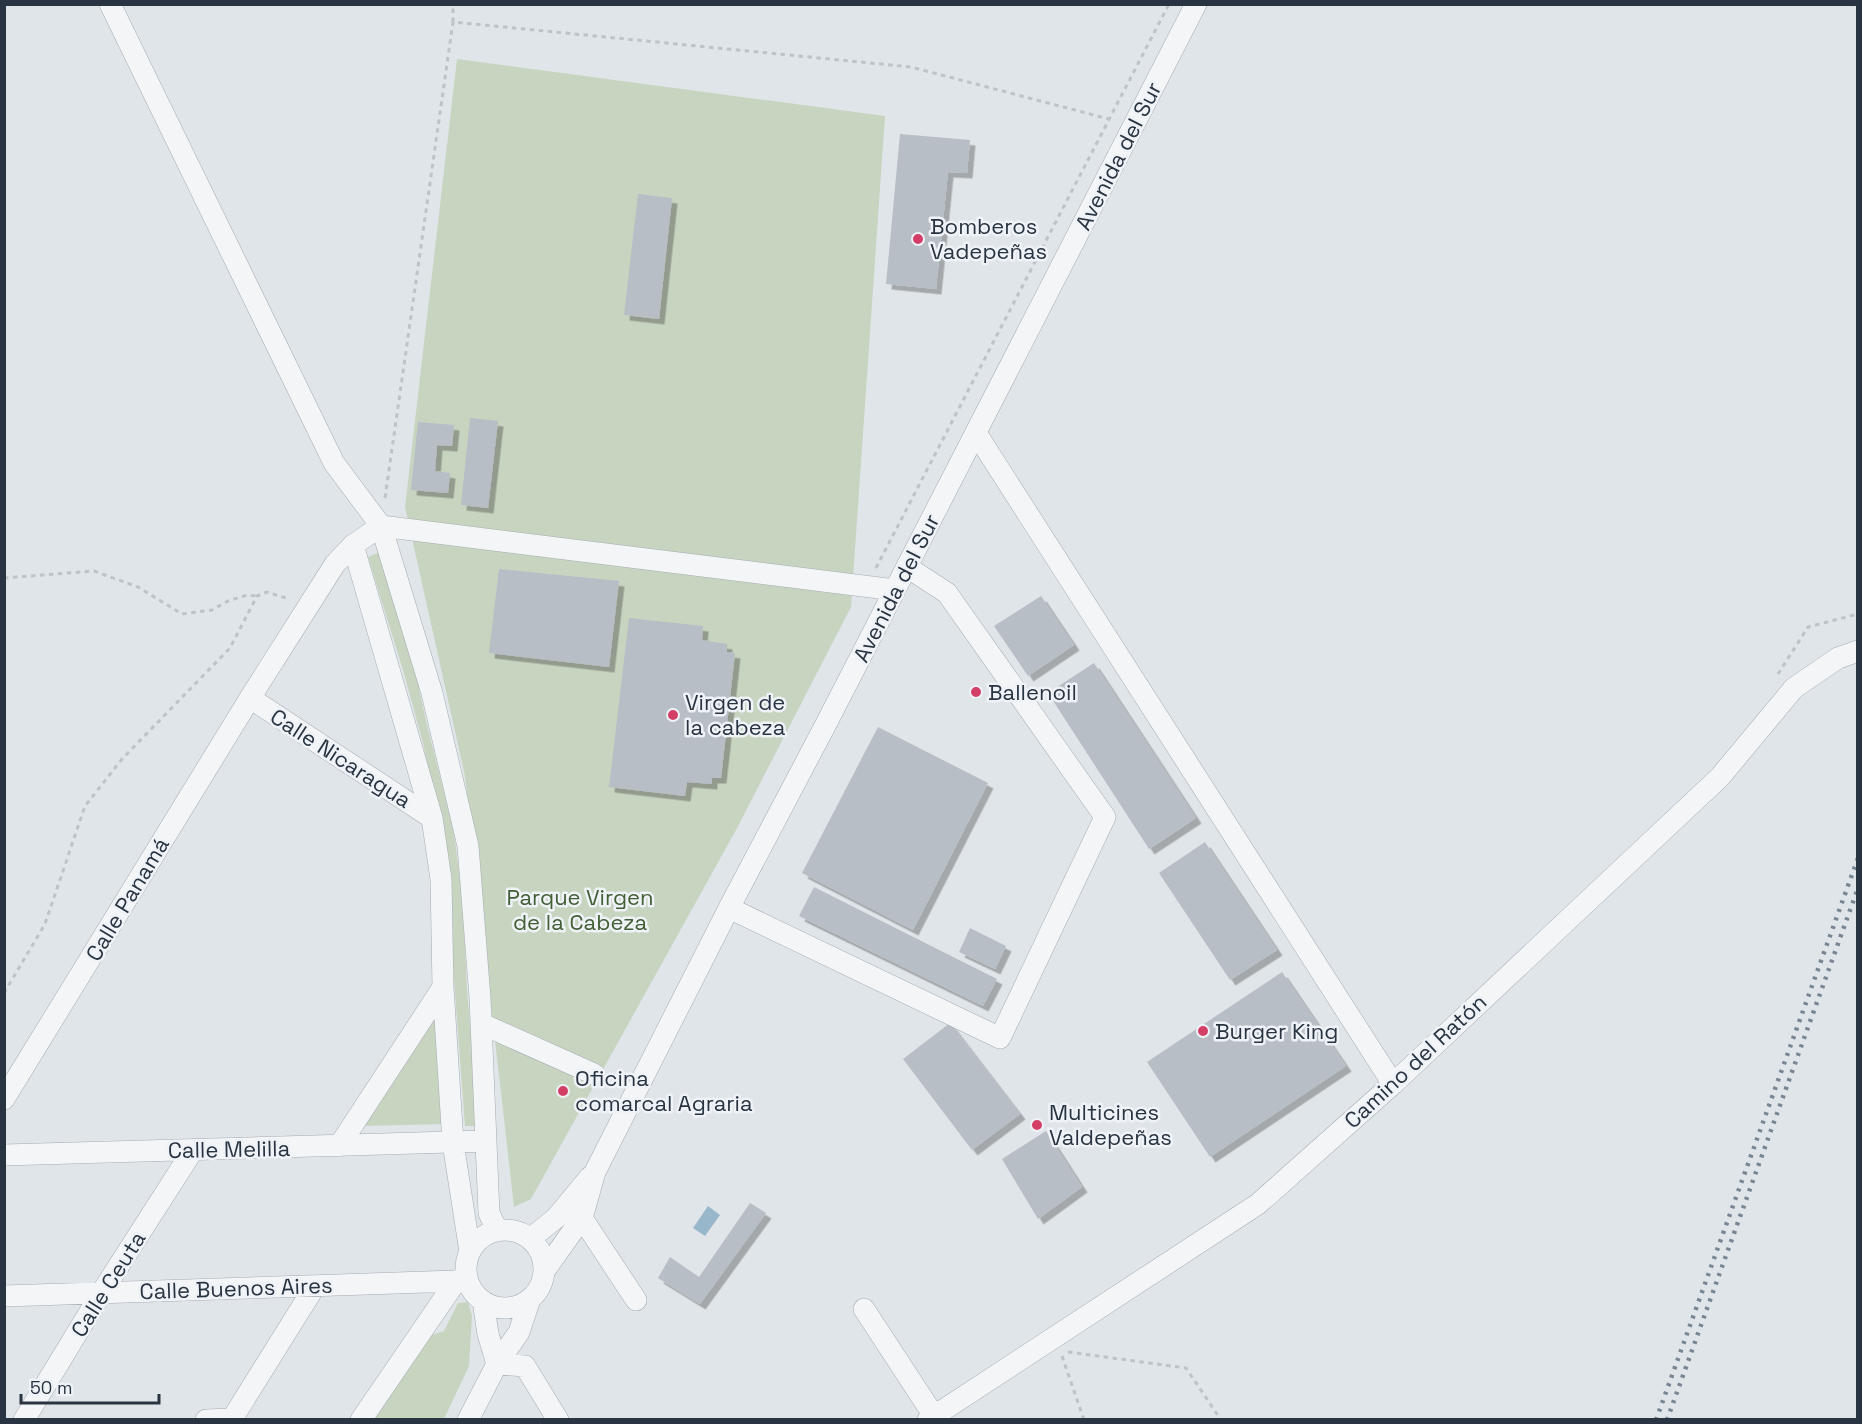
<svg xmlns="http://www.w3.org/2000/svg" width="1862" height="1424" font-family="'Space Grotesk',sans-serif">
<defs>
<filter id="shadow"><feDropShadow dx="5.5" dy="5.5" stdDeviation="0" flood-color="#0004"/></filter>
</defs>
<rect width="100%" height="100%" fill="#e0e5e9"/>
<!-- green -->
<path fill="#c7d4c0" d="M 457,59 L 885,116 L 851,607 L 736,830 L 531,1199 L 514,1207 L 465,776 L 405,507 Z
M 380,552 L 414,666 L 427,725 L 454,832 L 463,904 L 467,990 L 479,1126 L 465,1126 L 444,846 L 423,743 L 403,670 L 368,557 Z
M 438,1014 L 443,1124 L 364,1126 Z
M 468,1302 L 472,1316 L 469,1366 L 444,1419 L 362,1420 L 426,1337 L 444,1331 L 458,1303 Z"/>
<!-- water -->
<path fill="#99b7cb" d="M 708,1206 L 720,1215 L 705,1236 L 693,1228 Z"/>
<!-- building -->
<path fill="#b7bec6" filter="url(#shadow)" d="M 900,134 L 970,140 L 967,173 L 948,172 L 936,289 L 886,284 Z
M 638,194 L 672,198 L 659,319 L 624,315 Z
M 470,418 L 498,421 L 488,508 L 461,505 Z
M 418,422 L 454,425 L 452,446 L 437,445 L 435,471 L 450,473 L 448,493 L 411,490 Z
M 499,569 L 619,581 L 609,667 L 489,653 Z
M 1041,596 L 1074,645 L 1028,676 L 994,626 Z
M 629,618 L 703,626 L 702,640 L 727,644 L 727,652 L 735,653 L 721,778 L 712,778 L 712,784 L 687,782 L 685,796 L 609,787 Z
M 1094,663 L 1196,818 L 1149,849 L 1048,693 Z
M 878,727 L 988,783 L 913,930 L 802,873 Z
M 1205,842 L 1277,950 L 1230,980 L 1159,873 Z
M 814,887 L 997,979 L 983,1006 L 799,916 Z
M 970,928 L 1006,946 L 995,969 L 959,952 Z
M 1282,972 L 1346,1066 L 1210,1157 L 1147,1062 Z
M 950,1023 L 1020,1114 L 972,1150 L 903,1059 Z
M 1046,1131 L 1082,1187 L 1038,1219 L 1002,1159 Z
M 750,1203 L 766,1213 L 700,1304 L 658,1278 L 670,1257 L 699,1277 Z"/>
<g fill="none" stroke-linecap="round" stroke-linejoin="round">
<defs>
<path id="minor" d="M 110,4 L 334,463 L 381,526 L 432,693 L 468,846 L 480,998 L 489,1213 L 497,1230
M 976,433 L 1393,1084
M 250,698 L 432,818
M 729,908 L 1000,1038 L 1105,817 L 947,593 L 907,567
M 482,1024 L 594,1074
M 4,1099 L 250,698 L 335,564 L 353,545
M 339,1146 L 443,987
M 4,1155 L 485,1141
M 582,1218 L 636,1300
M466 1269a39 39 0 1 1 78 0a39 39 0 1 1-78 0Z
M 531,1238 L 556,1218 L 590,1177
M 470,1252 L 453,1143 L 443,987 L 441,879 L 432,818 L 353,545 L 381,526 L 895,590
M 545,1270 L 582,1218 L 595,1172 L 600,1162 L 729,908 L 826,724 L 1196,4
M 4,1296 L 456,1281 L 467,1278
M 483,1301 L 488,1334 L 497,1364
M 864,1309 L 934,1416
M 497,1364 L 525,1366 L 558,1420
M 24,1420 L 102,1292 L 193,1150
M 206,1420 L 232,1419 L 315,1286
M 361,1420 L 456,1281
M 468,1420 L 497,1364 L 519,1332 L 530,1299
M 928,1420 L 1258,1204 L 1393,1084 L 1720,777 L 1794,688 L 1838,658 L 1858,651"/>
</defs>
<!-- minor casing -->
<use href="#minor" stroke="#a5acb3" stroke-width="22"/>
<!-- path -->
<path stroke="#bec3c8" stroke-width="3" stroke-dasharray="4.5 4.5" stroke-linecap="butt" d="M 1849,4 L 1858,7
M 453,22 L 453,4
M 385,498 L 453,22 L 911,67 L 1109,119
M 876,568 L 1169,4
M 4,578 L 94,571 L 138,587 L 182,614 L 212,610 L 228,601 L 247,595 L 257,596
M 1778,674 L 1808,627 L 1858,614
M 4,993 L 45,924 L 85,806 L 122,759 L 230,648 L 257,596 L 267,592 L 289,599
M 1068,1352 L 1186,1368 L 1221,1420
M 1062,1356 L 1084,1420"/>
<!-- minor -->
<use href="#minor" stroke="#f3f5f7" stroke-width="21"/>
<!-- rail -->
<path stroke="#788694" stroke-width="4.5" stroke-dasharray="3 6" stroke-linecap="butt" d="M 1656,1420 L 1858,858
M 1667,1420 L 1858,888"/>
</g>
<!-- markers -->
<g fill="#d43f67" stroke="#eff3f7" stroke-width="2">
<circle cx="918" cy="239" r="6"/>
<circle cx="976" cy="692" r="6"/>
<circle cx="673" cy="715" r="6"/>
<circle cx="1203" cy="1031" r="6"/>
<circle cx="563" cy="1091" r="6"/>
<circle cx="1037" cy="1125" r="6"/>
</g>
<g text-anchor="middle" stroke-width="5" stroke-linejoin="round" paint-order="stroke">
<!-- street labels -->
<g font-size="22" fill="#283441" stroke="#eff3f7">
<text transform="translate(1118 156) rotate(-63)" y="8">Avenida del Sur</text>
<text transform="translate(896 588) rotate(-63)" y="8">Avenida del Sur</text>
<text transform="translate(341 758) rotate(33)" y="8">Calle Nicaragua</text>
<text transform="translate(127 899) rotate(-59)" y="8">Calle Panamá</text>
<text transform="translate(1415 1061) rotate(-43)" y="8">Camino del Ratón</text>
<text transform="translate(229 1149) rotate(-1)" y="8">Calle Melilla</text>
<text transform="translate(108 1284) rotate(-58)" y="8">Calle Ceuta</text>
<text transform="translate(236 1288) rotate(-2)" y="8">Calle Buenos Aires</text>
</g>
<!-- poi labels -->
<g font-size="22" fill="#283441" stroke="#eff3f7" text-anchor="start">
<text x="930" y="234">Bomberos<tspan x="930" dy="25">Vadepeñas</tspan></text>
<text x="988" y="700">Ballenoil</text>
<text x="685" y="710">Virgen de<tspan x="685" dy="25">la cabeza</tspan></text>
<text x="1215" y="1039">Burger King</text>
<text x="575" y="1086">Oficina<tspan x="575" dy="25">comarcal Agraria</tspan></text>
<text x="1049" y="1120">Multicines<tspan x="1049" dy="25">Valdepeñas</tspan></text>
</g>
<!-- park labels -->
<g font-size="22" fill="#415e34" stroke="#eff3f7">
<text x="580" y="905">Parque Virgen<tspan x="580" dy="25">de la Cabeza</tspan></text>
</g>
</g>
<!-- border -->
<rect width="1862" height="1424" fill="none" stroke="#283441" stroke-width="12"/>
<!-- scale -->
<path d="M21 1394v9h138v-9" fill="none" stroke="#283441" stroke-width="3"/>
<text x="30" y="1394" font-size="18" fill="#283441" stroke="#eff3f7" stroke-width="4.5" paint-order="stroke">50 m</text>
</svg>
